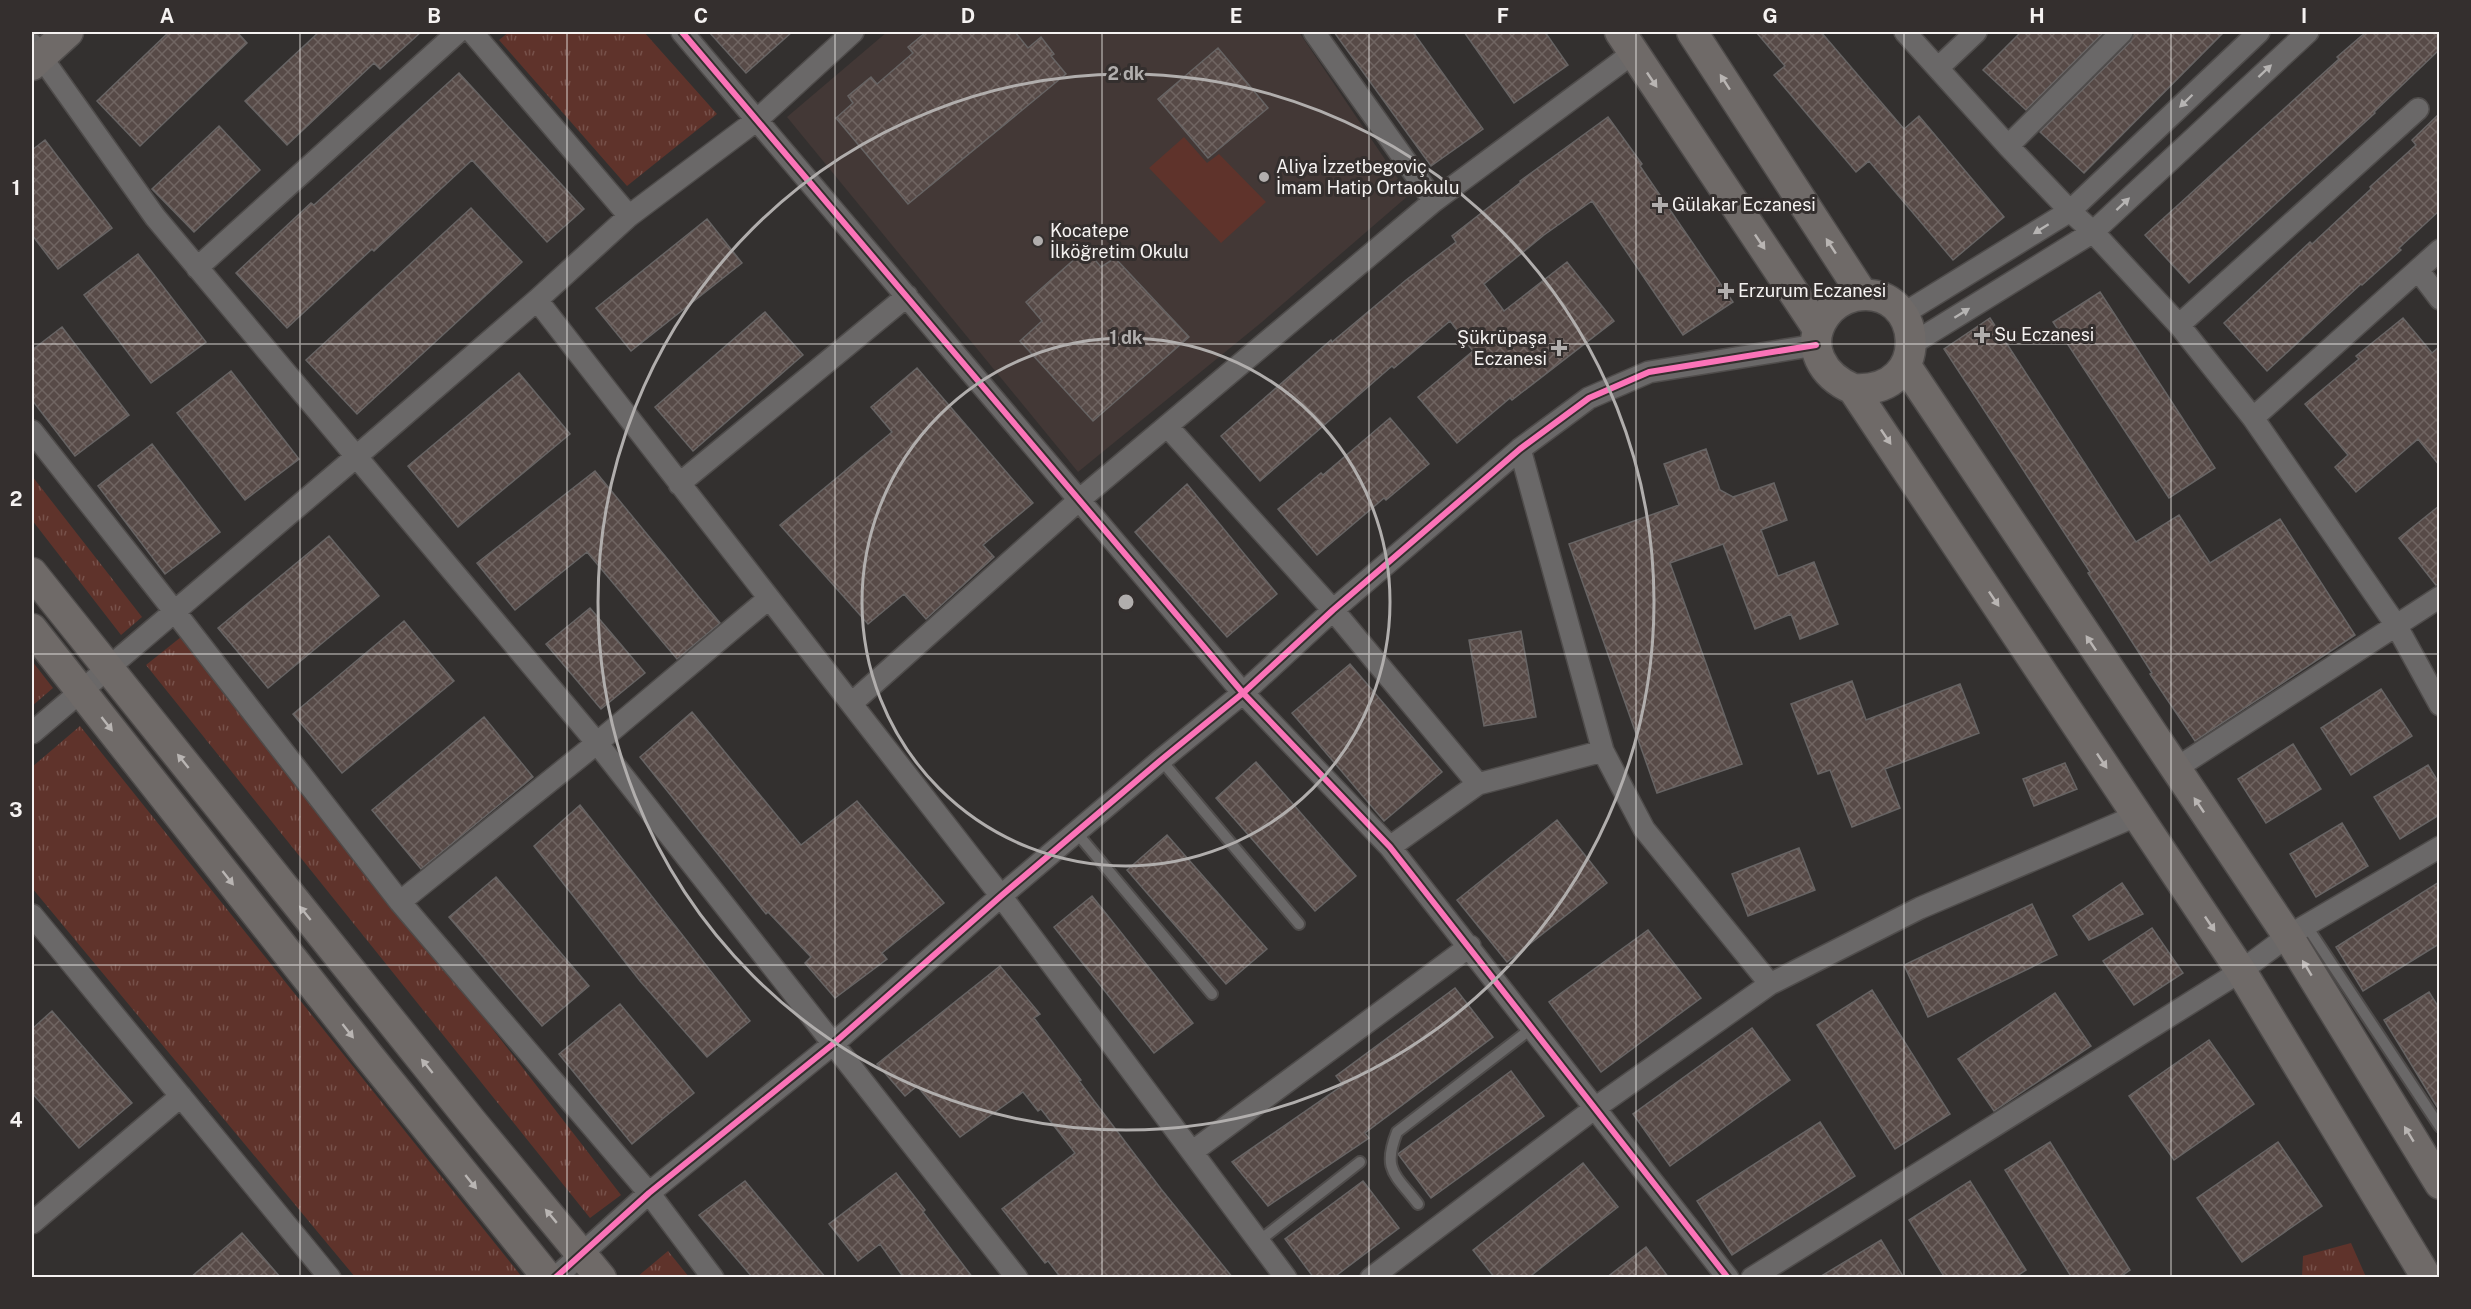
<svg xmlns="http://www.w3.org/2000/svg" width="2471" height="1309" font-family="'Public Sans',sans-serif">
<defs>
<pattern id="grass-tufts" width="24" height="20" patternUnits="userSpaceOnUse" patternTransform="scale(1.5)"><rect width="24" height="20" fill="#5f332b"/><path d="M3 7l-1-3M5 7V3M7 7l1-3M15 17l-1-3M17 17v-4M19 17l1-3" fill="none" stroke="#77514a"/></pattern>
<pattern id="building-cross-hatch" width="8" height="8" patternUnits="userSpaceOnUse" patternTransform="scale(1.5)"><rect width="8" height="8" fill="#574a47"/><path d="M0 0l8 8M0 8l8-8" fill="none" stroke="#706562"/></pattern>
</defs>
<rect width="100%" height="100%" fill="#33302f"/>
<!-- built -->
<path fill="#433836" d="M 887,32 L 1299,32 L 1409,195 L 1262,322 L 1078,472 L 787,117 Z"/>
<!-- grass -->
<path fill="url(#grass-tufts)" d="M 509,32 L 644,32 L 717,114 L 627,186 L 499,40 Z
M 32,476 L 142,617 L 121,635 L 32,520 Z
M 181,637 L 413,926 L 621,1195 L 590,1218 L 146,665 Z
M 32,661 L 53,688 L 32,706 Z
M 80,726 L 522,1277 L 355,1277 L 32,888 L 32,767 Z
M 2351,1243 L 2366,1277 L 2302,1277 L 2303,1256 Z
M 668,1251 L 689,1277 L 637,1277 Z"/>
<!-- garden -->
<path fill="#5f332b" d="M 1184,137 L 1207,163 L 1219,154 L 1266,202 L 1221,243 L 1149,168 Z"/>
<!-- building -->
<path fill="url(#building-cross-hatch)" stroke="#676464" stroke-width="1.5" d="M 169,32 L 237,32 L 247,43 L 140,146 L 97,101 Z
M 319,32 L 421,32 L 380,69 L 374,63 L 287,145 L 245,101 Z
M 709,32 L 792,32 L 746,73 Z
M 926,32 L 1015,32 L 1028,48 L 1041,37 L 1054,54 L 1051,56 L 1066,74 L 908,204 L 836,118 L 853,103 L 848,96 L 871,77 L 877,84 L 913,53 L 908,47 Z
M 1334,32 L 1413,32 L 1483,129 L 1431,166 Z
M 1464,32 L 1545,32 L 1568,65 L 1514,103 Z
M 1756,32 L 1821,32 L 1904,129 L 1919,116 L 2004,217 L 1953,260 L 1869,161 L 1856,172 L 1774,75 L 1785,66 Z
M 2021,32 L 2104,32 L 2026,110 L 1983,70 Z
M 2134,32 L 2224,32 L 2084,173 L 2040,132 L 2131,41 Z
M 2366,32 L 2439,32 L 2439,50 L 2374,112 L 2375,113 L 2189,283 L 2145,235 L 2339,59 L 2337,57 Z
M 1218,48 L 1268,108 L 1208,158 L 1158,99 Z
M 459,73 L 584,209 L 547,242 L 472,160 L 374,251 L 372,249 L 287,328 L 236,273 L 311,203 L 314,205 Z
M 2439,114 L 2439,211 L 2399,248 L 2401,250 L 2362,285 L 2361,284 L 2267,371 L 2224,323 L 2310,242 L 2312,244 L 2371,189 L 2370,187 L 2416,145 L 2412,140 Z
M 1608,117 L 1642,164 L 1640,166 L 1733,302 L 1683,335 L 1592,201 L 1544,235 L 1484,284 L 1504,311 L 1567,262 L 1614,321 L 1512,400 L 1510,398 L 1457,443 L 1418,397 L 1473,351 L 1450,321 L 1394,368 L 1392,366 L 1260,481 L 1221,436 L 1331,340 L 1332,342 L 1406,280 L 1456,242 L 1452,236 L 1521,182 L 1520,181 Z
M 219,126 L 260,170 L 194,232 L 152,189 Z
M 45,140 L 112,228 L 58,269 L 32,235 L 32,150 Z
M 471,208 L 522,262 L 357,414 L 306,360 Z
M 707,219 L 742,263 L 631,351 L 596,308 Z
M 1086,249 L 1101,267 L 1115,258 L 1189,337 L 1093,421 L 1020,341 L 1042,321 L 1026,302 Z
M 138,254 L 206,342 L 151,383 L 84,295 Z
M 2100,292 L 2215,468 L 2169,498 L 2053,322 Z
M 765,312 L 803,355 L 693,451 L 655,407 Z
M 1990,318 L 2136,542 L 2179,515 L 2210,563 L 2280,519 L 2355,635 L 2195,741 L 2150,674 L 2152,673 L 2088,573 L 2090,572 L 1944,349 Z
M 2403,318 L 2432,353 L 2439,347 L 2439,465 L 2418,439 L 2356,492 L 2335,467 L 2348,455 L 2305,404 L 2359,359 L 2356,356 Z
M 62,327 L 129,415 L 75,456 L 32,400 L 32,350 Z
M 917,368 L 1033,503 L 983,545 L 994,557 L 926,619 L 904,594 L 868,624 L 780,525 L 892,432 L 871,407 Z
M 231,371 L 299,459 L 245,500 L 177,413 Z
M 519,373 L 570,434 L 458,527 L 408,466 Z
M 1390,418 L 1429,464 L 1386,500 L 1384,498 L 1317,555 L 1278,509 L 1321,473 L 1323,475 Z
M 152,444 L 220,532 L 165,574 L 98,486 Z
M 1706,449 L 1720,490 L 1733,497 L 1774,483 L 1787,520 L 1761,530 L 1778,576 L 1814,562 L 1838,624 L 1800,639 L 1791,614 L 1755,629 L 1723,544 L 1670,563 L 1742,764 L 1657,793 L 1569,544 L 1679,505 L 1664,464 Z
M 595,471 L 720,623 L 677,659 L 587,552 L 515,610 L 477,563 Z
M 1187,484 L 1277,594 L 1227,637 L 1135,532 Z
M 2439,506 L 2439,584 L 2436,585 L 2399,538 Z
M 329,536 L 379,596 L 268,688 L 218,628 Z
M 590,608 L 645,673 L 601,709 L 546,644 Z
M 404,621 L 454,681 L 342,773 L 293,714 Z
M 1521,631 L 1536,717 L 1484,726 L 1469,640 Z
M 1350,664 L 1442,772 L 1384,821 L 1292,713 Z
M 1852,681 L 1866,720 L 1960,684 L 1979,733 L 1885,769 L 1900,808 L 1852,827 L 1830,770 L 1818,774 L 1791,704 Z
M 2381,689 L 2412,736 L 2351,775 L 2321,728 Z
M 692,712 L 801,845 L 857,801 L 944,903 L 882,953 L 887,959 L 835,998 L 805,963 L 811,957 L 768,912 L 766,914 L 640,757 Z
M 484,717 L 533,777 L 421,869 L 372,810 Z
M 2293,744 L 2321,789 L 2266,823 L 2238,779 Z
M 1256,762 L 1356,876 L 1315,911 L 1216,798 Z
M 2065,763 L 2077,789 L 2034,806 L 2023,779 Z
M 2428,765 L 2439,783 L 2439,815 L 2400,839 L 2374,797 Z
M 580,805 L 750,1021 L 707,1057 L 640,981 L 534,846 Z
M 1557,820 L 1607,883 L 1507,962 L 1457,900 Z
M 2342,823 L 2368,866 L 2316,897 L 2290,854 Z
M 1167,835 L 1267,949 L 1226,984 L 1127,870 Z
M 1799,848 L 1815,890 L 1748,916 L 1732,874 Z
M 496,877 L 589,986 L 542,1026 L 449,917 Z
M 2439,882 L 2439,944 L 2363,991 L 2336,947 Z
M 2122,883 L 2143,914 L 2089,940 L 2073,916 Z
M 1092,896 L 1193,1023 L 1154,1053 L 1054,927 Z
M 2032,904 L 2057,955 L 1928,1017 L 1904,965 Z
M 2152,928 L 2183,973 L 2134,1005 L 2103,961 Z
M 1648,930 L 1701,998 L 1601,1072 L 1549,1002 Z
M 1000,966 L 1040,1014 L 1034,1018 L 1081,1080 L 1079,1081 L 1161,1189 L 1233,1278 L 1061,1278 L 1048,1261 L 1045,1263 L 1002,1209 L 1075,1153 L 1041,1109 L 1038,1111 L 1023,1092 L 960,1137 L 917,1086 L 905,1096 L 877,1064 Z
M 1455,988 L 1493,1037 L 1365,1133 L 1369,1138 L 1268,1206 L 1232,1162 L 1343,1085 L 1336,1076 Z
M 1872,990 L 1950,1114 L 1895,1149 L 1817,1025 Z
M 2429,992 L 2439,1008 L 2439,1110 L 2384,1020 Z
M 2055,993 L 2091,1046 L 1994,1111 L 1958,1059 Z
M 620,1004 L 694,1093 L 632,1144 L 559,1054 Z
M 52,1011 L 132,1103 L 79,1148 L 32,1093 L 32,1029 Z
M 1752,1028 L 1790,1080 L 1670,1166 L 1633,1114 Z
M 2209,1040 L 2254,1104 L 2174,1160 L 2129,1096 Z
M 1511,1071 L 1544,1116 L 1431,1198 L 1398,1154 Z
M 1820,1122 L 1855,1176 L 1732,1255 L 1697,1201 Z
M 2050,1142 L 2130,1270 L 2119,1278 L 2072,1278 L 2005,1170 Z
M 2278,1142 L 2322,1206 L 2242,1262 L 2197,1198 Z
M 1583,1163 L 1618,1207 L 1528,1278 L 1495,1278 L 1473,1250 Z
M 896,1173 L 925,1210 L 923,1212 L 973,1278 L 904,1278 L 880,1244 L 858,1261 L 829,1224 Z
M 745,1181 L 826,1278 L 753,1278 L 699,1215 Z
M 1363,1181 L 1399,1228 L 1333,1278 L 1314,1278 L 1285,1239 Z
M 1970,1181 L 2026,1270 L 2014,1278 L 1945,1278 L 1909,1220 Z
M 242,1233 L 281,1278 L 190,1278 Z
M 1881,1240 L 1904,1278 L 1818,1278 Z
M 1646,1247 L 1669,1278 L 1606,1278 Z"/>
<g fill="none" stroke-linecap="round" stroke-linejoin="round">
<defs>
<path id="lane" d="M 1161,760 L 1299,924
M 1076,832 L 1212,994
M 2306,925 L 2440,1127
M 1418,1204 C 1395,1174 1382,1170 1397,1132 L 1532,1028
M 1259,1241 L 1360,1162"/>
<path id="street" d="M 472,32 L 629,216
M 682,32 L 1243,693 L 1390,847 L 1728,1278
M 1314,32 L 1434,201
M 1905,32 L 2008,146 L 2070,211 L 2093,232 L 2179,325 L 2253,418 L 2396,625 L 2440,705
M 32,44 L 155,217 L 597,743 L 1017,1278
M 1938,68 L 1976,32
M 2008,146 L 2122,32
M 197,268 L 458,32
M 2418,270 L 2440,299
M 537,300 L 1001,896 L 1286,1278
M 1903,314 L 2070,211 L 2259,32
M 2179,325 L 2418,109
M 1912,344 L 2093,232 L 2308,32
M 2253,418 L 2440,250
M 1167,426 L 1333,610 L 1478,784 L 1603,751
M 32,431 L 175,612 L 400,902 L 649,1193 L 713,1278
M 1520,449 L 1603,751 L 1644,829 L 1770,984
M 679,484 L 907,296
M 852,703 L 1078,501 L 1434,201 L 1633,53
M 32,733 L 357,456 L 537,300 L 629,216 L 758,119 L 853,32
M 2175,769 L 2440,597
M 1390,847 L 1478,784
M 400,902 L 597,743 L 768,599
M 32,915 L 330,1278
M 1192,1152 L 1470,946
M 32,1223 L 181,1096
M 555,1278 L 649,1193 L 833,1044 L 1001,896 L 1161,760 L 1243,693 L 1333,610 L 1520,449 L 1589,398 L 1649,372 L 1816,345
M 1371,1278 L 1595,1108 L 1770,984 L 1920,908 L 2138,815
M 1752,1278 L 2241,971 L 2288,936 L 2440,847"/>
<path id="secondary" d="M 1620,32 L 1818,329
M 1692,32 L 1863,295
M 32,65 L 68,32
M 1906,366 L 2288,936 L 2440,1184
M 1853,389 C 1935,395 1924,283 1855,296 C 1843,299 1832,306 1825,316 C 1804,346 1823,376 1853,389 L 2241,971 L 2427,1278
M 32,573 L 472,1122 L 601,1278
M 32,629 L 368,1055 L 548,1278"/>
</defs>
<!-- lane casing -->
<use href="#lane" stroke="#4f4c4b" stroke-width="14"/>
<!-- street casing -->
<use href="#street" stroke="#4f4c4b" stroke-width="24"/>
<!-- secondary casing -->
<use href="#secondary" stroke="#4f4c4b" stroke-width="33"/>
<!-- lane -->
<use href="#lane" stroke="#6a6868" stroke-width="10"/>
<!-- street -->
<use href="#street" stroke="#6a6868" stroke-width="21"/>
<!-- secondary -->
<use href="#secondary" stroke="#6f6a68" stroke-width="30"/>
<defs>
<path id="cycleway" d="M 682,32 L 1243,693 L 1390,847 L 1728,1278
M 555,1278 L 649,1193 L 833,1044 L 1001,896 L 1161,760 L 1243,693 L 1333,610 L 1520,449 L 1589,398 L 1649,372 L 1816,345"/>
</defs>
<!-- cycleway casing -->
<use href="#cycleway" stroke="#342f2e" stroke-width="10"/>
<!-- cycleway -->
<use href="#cycleway" stroke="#fb73b8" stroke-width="6"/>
</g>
<!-- one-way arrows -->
<defs><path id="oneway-solid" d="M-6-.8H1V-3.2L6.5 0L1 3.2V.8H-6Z" transform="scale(1.5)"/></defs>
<g fill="#b6b4b3">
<use href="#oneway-solid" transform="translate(2265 71) rotate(-43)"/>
<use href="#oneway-solid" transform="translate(2186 101) rotate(136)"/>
<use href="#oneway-solid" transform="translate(2123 204) rotate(-43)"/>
<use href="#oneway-solid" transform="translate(2041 229) rotate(148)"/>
<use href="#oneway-solid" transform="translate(1962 313) rotate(-32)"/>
</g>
<g fill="#b9b5b3">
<use href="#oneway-solid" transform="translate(1652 80) rotate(56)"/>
<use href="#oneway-solid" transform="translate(1725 82) rotate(-123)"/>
<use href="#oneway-solid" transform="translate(1760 242) rotate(56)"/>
<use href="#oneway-solid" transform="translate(1831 246) rotate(-123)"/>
<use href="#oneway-solid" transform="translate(1886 437) rotate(56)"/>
<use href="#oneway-solid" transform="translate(1994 599) rotate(56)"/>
<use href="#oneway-solid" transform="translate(2091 643) rotate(-124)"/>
<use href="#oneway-solid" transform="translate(107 724) rotate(52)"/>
<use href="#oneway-solid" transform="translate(183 761) rotate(-129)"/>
<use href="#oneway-solid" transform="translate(2102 761) rotate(56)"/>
<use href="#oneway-solid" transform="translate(2199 805) rotate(-124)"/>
<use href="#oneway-solid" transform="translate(228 878) rotate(52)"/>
<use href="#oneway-solid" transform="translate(305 913) rotate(-129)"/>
<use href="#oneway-solid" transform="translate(2210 924) rotate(56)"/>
<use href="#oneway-solid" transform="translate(2307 968) rotate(-121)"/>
<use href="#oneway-solid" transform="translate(348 1031) rotate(52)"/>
<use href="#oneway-solid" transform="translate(427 1066) rotate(-129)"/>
<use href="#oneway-solid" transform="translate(2409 1134) rotate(-121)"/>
<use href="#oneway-solid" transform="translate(471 1182) rotate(51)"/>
<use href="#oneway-solid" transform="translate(551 1216) rotate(-130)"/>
</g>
<!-- grid -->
<path fill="none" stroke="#f5f2f1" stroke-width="1.5" stroke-opacity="0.55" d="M 300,32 L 300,1278M 567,32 L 567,1278M 835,32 L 835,1278M 1102,32 L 1102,1278M 1369,32 L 1369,1278M 1636,32 L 1636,1278M 1904,32 L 1904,1278M 2171,32 L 2171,1278M 32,344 L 2440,344M 32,654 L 2440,654M 32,965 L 2440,965"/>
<!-- distance rings -->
<g fill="none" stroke="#b1aead" stroke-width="3">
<circle cx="1126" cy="602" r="264"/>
<circle cx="1126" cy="602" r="528"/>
</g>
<!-- markers -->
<g fill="#b1aead" stroke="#342f2e" stroke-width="2">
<circle cx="1264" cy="177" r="6"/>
<path d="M1657 196h6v6h6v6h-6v6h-6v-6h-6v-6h6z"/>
<circle cx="1038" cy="241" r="6"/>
<path d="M1723 282h6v6h6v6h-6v6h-6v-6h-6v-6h6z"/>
<path d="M1979 326h6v6h6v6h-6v6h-6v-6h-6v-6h6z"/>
<path d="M1556 339h6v6h6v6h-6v6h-6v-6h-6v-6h6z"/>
</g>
<g text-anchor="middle" stroke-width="6" stroke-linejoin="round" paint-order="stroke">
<!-- poi labels -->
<g font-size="18" fill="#f5f2f1" stroke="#342f2e" text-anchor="start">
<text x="1276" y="173">Aliya İzzetbegoviç<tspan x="1276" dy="21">İmam Hatip Ortaokulu</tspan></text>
<text x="1672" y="211">Gülakar Eczanesi</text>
<text x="1050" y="237">Kocatepe<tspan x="1050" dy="21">İlköğretim Okulu</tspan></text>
<text x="1738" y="297">Erzurum Eczanesi</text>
<text x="1994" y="341">Su Eczanesi</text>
<text x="1547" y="344" text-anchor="end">Şükrüpaşa<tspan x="1547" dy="21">Eczanesi</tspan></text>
</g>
</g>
<circle cx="1126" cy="602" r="9" fill="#b1aead" stroke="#342f2e" stroke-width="3"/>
<g font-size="18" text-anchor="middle" font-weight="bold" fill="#b1aead" stroke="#342f2e" stroke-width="6" stroke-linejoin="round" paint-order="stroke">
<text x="1126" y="80">2 dk</text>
<text x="1126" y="344">1 dk</text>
</g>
<!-- border -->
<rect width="2471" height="1309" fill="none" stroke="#342f2e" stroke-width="66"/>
<rect x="33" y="33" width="2405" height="1243" fill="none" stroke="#f5f2f1" stroke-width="2"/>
<g font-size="20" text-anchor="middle" font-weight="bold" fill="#f5f2f1">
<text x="167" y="23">A</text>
<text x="434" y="23">B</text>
<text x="701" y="23">C</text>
<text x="968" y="23">D</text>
<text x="1236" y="23">E</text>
<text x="1503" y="23">F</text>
<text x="1770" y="23">G</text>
<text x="2037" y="23">H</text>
<text x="2304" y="23">I</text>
<text x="16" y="195">1</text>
<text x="16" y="506">2</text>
<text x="16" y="817">3</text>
<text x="16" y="1127">4</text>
</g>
</svg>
